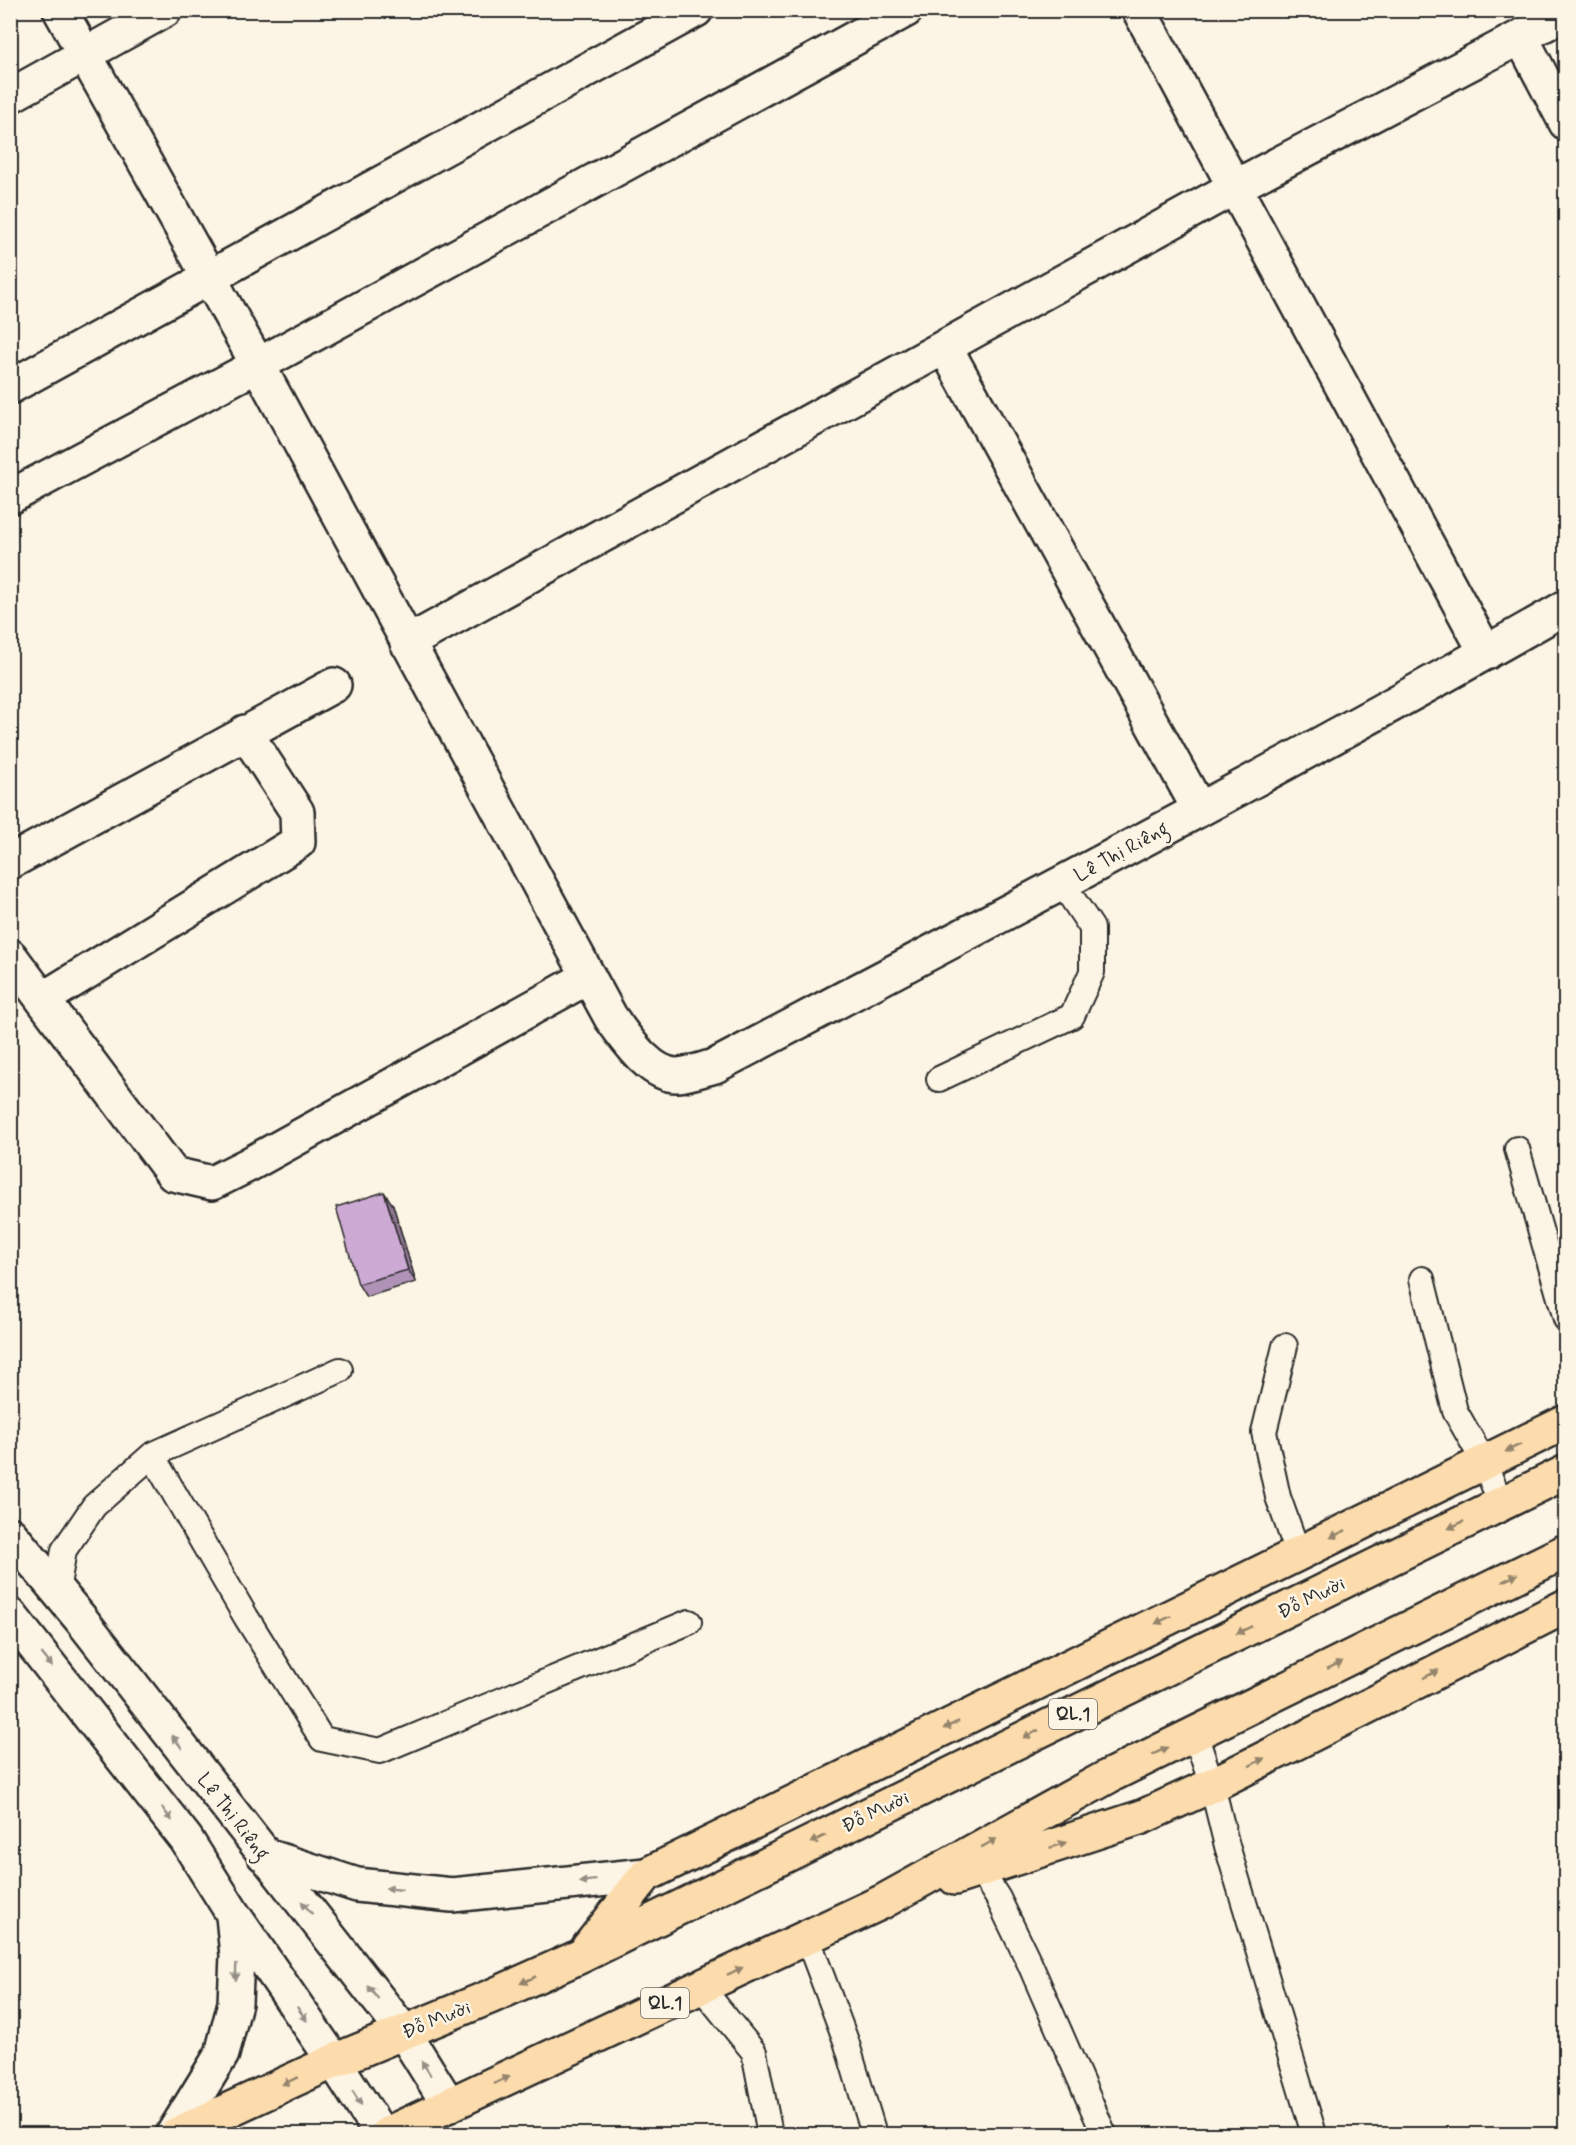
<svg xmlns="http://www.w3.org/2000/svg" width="1576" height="2145" font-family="Mynerve,sans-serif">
<rect width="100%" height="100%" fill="#fcf5e5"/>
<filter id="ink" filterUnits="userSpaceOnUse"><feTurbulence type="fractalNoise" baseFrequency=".0167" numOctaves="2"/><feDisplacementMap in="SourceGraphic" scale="12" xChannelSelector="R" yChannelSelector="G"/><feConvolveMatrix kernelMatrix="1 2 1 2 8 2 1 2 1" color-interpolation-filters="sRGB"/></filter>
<g filter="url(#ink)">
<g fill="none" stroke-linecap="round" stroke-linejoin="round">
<defs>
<path id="lane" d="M 939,1079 L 1072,1016 L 1092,972 L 1092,928 L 1062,883
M 1517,1149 L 1566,1319
M 1422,1279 L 1455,1411 L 1484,1462 L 1501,1504
M 1285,1346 L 1264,1432 L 1278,1497 L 1298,1553
M 152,1455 L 246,1617 L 322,1739 L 380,1751 L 689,1622
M 57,1591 L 64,1550 L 94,1506 L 152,1455 L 340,1370
M 1195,1734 L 1212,1785 L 1227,1846 L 1314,2134
M 980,1870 L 998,1898 L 1029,1962 L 1104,2134
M 807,1937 L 846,2041 L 874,2134
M 701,1987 L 754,2052 L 770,2134"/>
<path id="street" d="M 60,10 L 258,365 L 611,1018 C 626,1038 650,1076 678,1075 C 690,1074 703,1069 715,1066 C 1000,916 1286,767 1566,607
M 1139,10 L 1486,653
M 1521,37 L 1566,123
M 10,96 L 165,10
M 945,347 L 1199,809
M 10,387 L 696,10
M 10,497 L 258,365 L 906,10
M 407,643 L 1233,188 L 1566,13
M 10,862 L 334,685
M 10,956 L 173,1174 L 212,1183 L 248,1165 L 588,977
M 43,999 L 298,842 L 297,812 L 245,732"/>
<path id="secondary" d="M 10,1534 L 80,1618 L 403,2031 L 449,2105
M 10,1615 L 186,1839 L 233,1914 L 334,2061 L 381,2134
M 264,1855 L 357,1885 L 452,1895 L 646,1875
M 173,2134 L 222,2054 L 235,2003 L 237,1955 L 233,1916"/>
<path id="highway" d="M 955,1878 L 1142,1817 L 1212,1785 L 1566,1606
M 588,1948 L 646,1875 L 1566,1422
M 177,2134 L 334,2061 L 492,1996 L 581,1956 L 1566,1472
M 387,2134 L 882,1902 L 1109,1776 L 1566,1551"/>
</defs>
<!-- lane casing -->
<use href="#lane" stroke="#2b2b2b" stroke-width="28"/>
<!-- street casing -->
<use href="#street" stroke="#2b2b2b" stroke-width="38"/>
<!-- secondary casing -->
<use href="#secondary" stroke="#2b2b2b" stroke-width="38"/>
<!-- highway casing -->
<use href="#highway" stroke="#2b2b2b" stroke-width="38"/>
<!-- lane -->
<use href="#lane" stroke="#fcf5e5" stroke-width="24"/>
<!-- street -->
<use href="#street" stroke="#fcf5e5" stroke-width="33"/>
<!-- secondary -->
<use href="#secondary" stroke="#fcf5e5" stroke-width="33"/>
<!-- highway -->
<use href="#highway" stroke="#fcdcac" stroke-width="33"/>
</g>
<!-- wall -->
<path fill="#af92b6" stroke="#2b2b2b" stroke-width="1.5" d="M 393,1205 L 416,1282 L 366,1297 L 358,1284 Z"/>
<!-- shaded-wall -->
<path fill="#8f7794" stroke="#2b2b2b" stroke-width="1.5" d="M 384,1192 L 393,1205 L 416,1282 L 408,1270 Z"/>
<!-- building -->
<path fill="#ccaad4" stroke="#2b2b2b" stroke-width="1.5" d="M 384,1192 L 408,1270 L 358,1284 L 336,1207 Z"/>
<!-- one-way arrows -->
<defs><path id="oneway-solid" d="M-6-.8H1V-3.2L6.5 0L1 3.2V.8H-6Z" transform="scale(1.5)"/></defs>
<g fill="#94846c">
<use href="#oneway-solid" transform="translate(1513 1448) rotate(154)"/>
<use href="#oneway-solid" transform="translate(1456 1525) rotate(154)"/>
<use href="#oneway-solid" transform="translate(1338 1534) rotate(154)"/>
<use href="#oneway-solid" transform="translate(1510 1578) rotate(-26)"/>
<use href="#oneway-solid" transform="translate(1163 1620) rotate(154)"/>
<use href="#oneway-solid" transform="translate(1244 1630) rotate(154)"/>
<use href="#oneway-solid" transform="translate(1335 1665) rotate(-26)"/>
<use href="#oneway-solid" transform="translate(1431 1674) rotate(-27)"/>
<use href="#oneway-solid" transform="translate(951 1725) rotate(154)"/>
<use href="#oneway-solid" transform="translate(1031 1734) rotate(154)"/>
<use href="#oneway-solid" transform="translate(1160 1751) rotate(-26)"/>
<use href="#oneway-solid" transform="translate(1257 1762) rotate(-27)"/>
<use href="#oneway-solid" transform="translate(818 1839) rotate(154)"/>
<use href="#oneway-solid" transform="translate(989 1843) rotate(-29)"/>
<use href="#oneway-solid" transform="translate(1058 1845) rotate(-18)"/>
<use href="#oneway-solid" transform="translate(735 1971) rotate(-25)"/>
<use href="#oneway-solid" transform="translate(528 1980) rotate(156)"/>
<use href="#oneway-solid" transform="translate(502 2080) rotate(-25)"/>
<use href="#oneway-solid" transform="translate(290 2081) rotate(155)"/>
</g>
<g fill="#949088">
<use href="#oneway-solid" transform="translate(47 1660) rotate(52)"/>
<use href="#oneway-solid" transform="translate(177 1742) rotate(-128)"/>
<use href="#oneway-solid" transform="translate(167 1814) rotate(53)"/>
<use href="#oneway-solid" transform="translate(588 1881) rotate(173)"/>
<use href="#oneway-solid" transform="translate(394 1889) rotate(-174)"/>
<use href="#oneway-solid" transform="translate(307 1908) rotate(-130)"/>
<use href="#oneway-solid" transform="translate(236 1972) rotate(92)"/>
<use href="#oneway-solid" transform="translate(373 1992) rotate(-128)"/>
<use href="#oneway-solid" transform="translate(302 2014) rotate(55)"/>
<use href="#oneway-solid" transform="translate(426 2068) rotate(-122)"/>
<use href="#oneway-solid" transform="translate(357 2098) rotate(58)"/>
</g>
</g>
<g text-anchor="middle" stroke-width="5" stroke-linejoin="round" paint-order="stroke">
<!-- shield labels -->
<g fill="#fcf5e5" stroke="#6a6863" stroke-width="1.5">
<rect x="1049" y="1699" width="48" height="30" rx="4.5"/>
<rect x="641" y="1988" width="48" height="30" rx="4.5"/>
</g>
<g font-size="18" font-weight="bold" fill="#2b2b2b">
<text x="1073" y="1720">QL.1</text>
<text x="665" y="2009">QL.1</text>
</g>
<!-- street labels -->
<g font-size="20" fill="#2b2b2b" stroke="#fcf5e5">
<text transform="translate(1121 851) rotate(-29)" y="7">Lê Thị Riêng</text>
<text transform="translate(1311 1597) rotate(-26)" y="7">Đỗ Mười</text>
<text transform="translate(875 1811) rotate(-26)" y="7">Đỗ Mười</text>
<text transform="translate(234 1816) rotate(52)" y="7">Lê Thị Riêng</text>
<text transform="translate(436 2019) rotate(-22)" y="7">Đỗ Mười</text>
</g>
</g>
<!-- margin -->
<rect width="1576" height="2145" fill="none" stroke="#fcf5e5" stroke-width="36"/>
<rect x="18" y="18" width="1540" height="2109" fill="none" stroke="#2b2b2b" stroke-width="2" filter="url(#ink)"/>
</svg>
